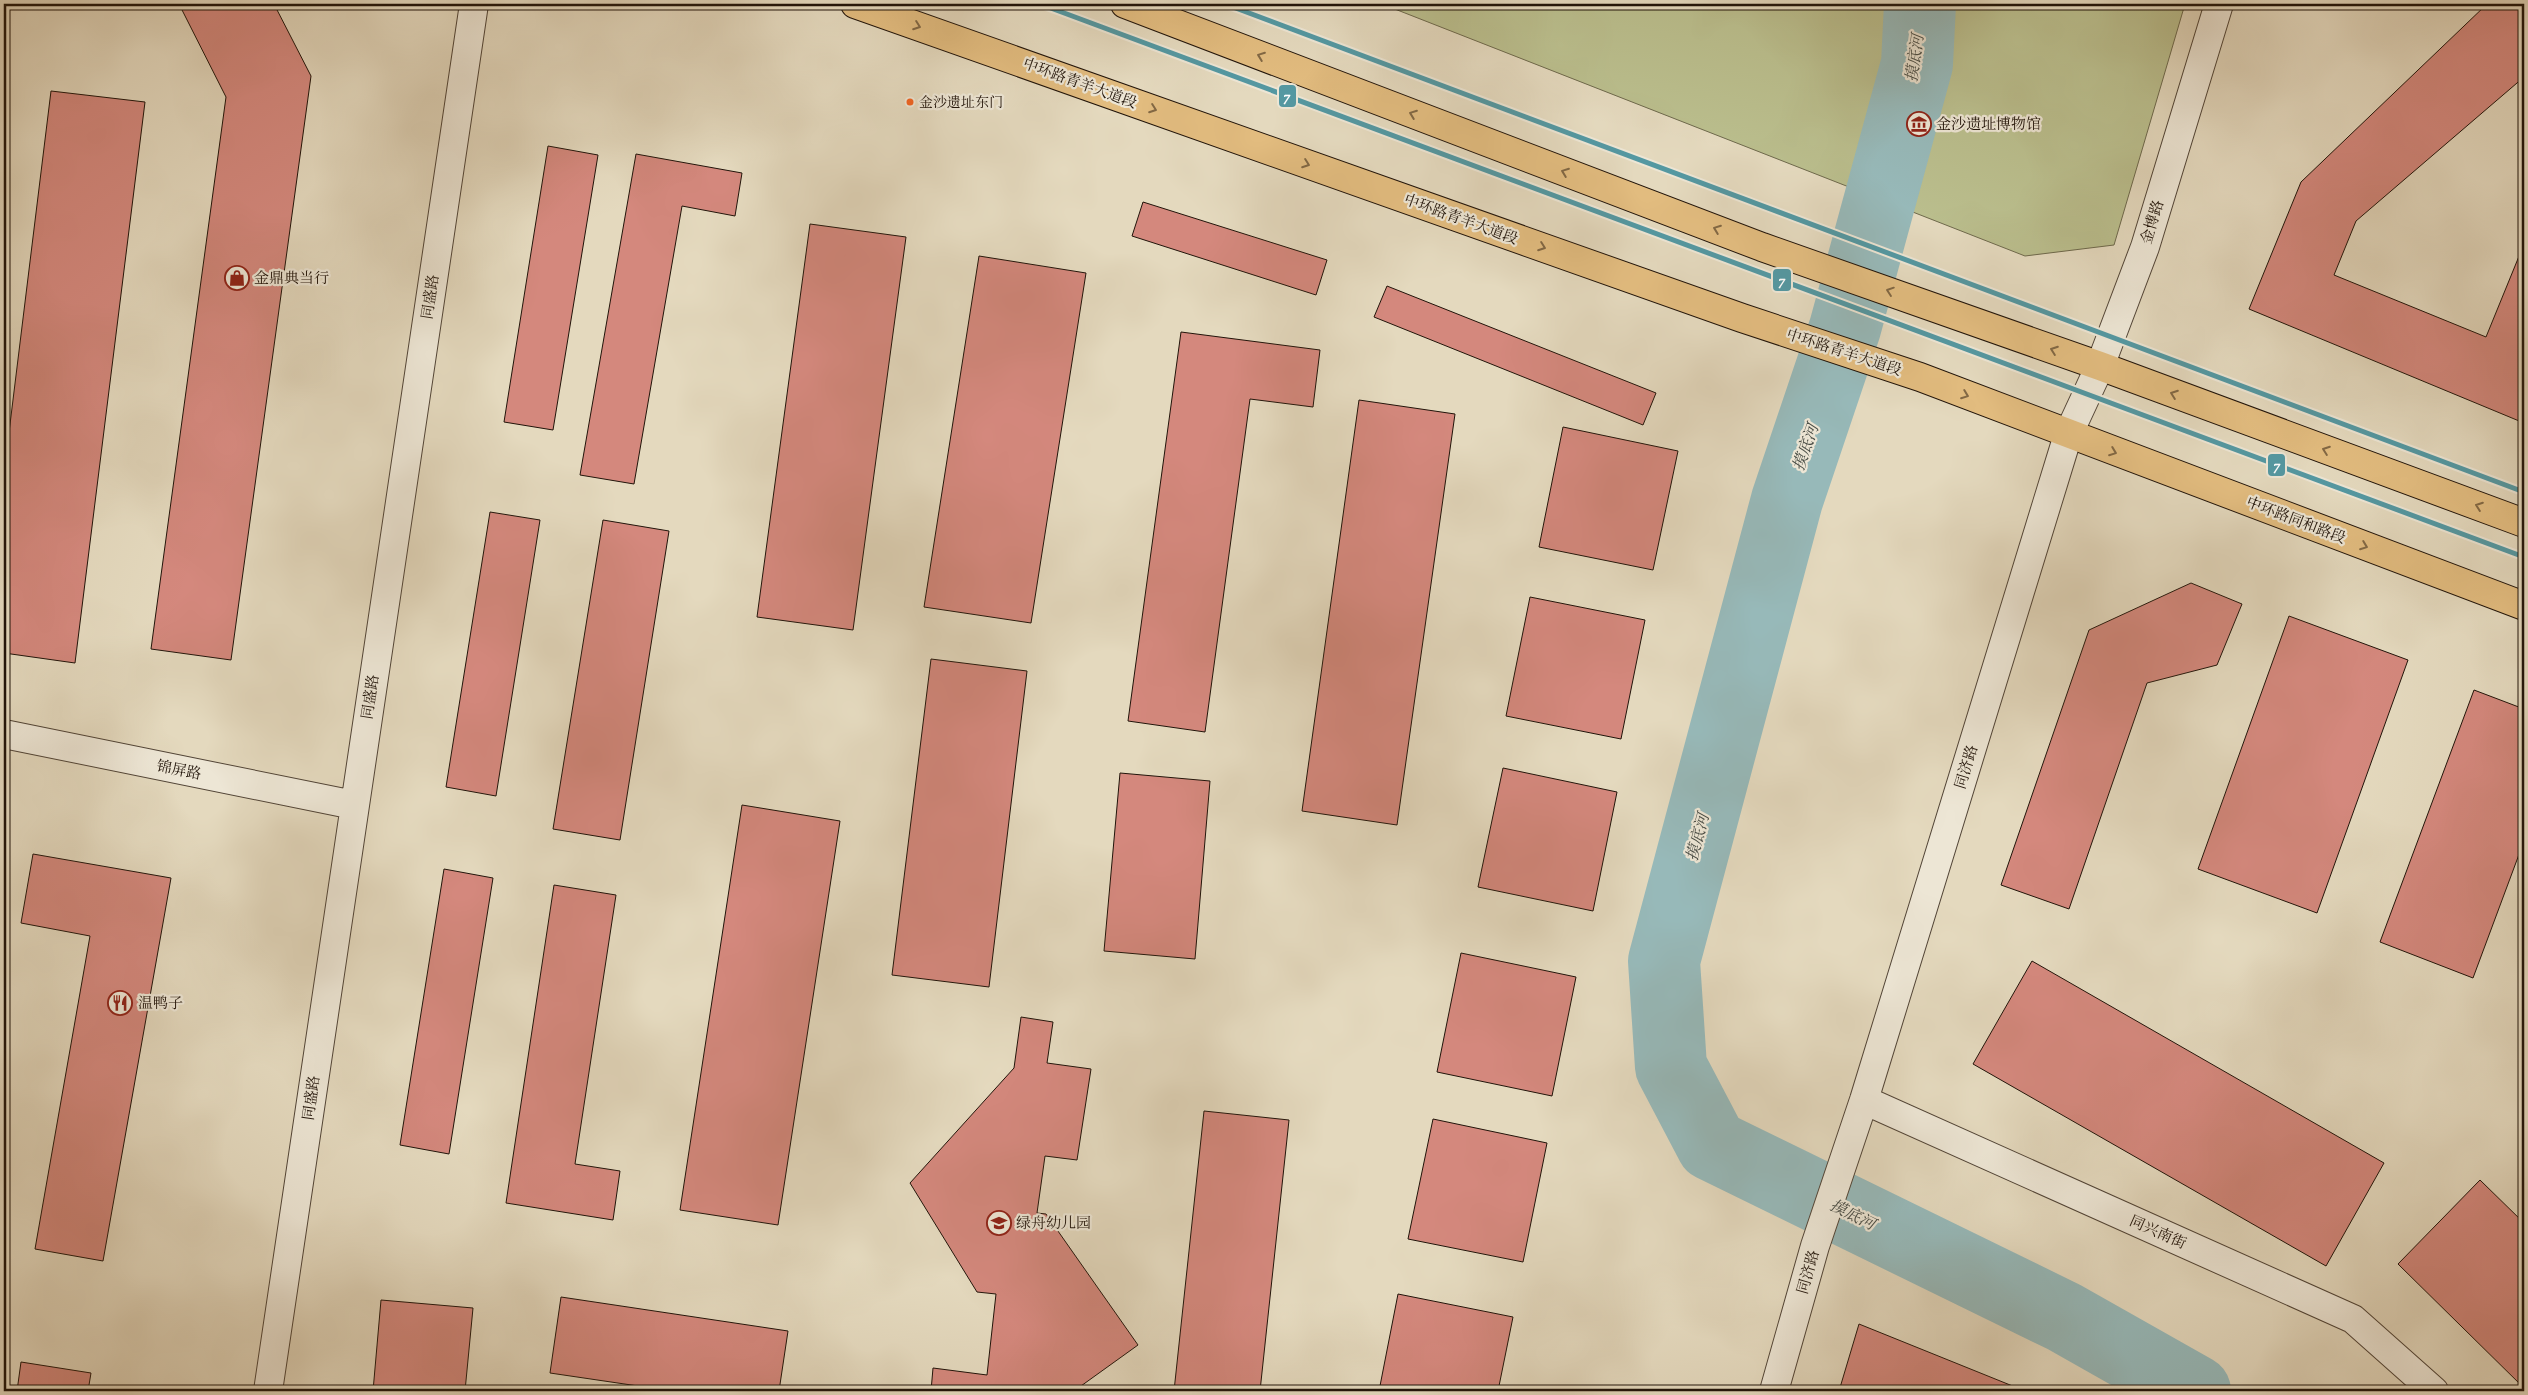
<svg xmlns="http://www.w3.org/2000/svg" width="2528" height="1395" font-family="'Sorts Mill Goudy','Noto Serif SC',serif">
<rect width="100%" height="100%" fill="#e4d9be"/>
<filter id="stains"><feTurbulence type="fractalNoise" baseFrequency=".004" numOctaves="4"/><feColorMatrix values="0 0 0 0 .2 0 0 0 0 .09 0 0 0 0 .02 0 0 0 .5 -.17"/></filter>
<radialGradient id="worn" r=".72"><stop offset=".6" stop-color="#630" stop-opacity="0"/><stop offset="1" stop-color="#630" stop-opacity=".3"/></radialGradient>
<!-- green -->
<path fill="#babe8d" stroke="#6e694c" d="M 1382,4 L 2185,4 L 2114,245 L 2025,256 Z"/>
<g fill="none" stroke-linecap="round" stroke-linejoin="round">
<!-- river -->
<path stroke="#97b9b9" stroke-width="72" d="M 1920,4 L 1917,64 L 1845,328 L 1787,500 L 1664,961 L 1671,1067 L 1712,1145 L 2064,1317 L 2195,1391"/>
</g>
<!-- building -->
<path fill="#d4887d" stroke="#21140a" d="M 179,4 L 274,4 L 311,76 L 231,660 L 151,649 L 226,97 Z
M 2487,4 L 2524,4 L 2524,77 L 2356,221 L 2334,275 L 2486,337 L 2524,244 L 2524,423 L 2249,309 L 2301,182 Z
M 51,91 L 145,102 L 75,663 L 4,653 L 4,473 Z
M 548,146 L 598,155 L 553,430 L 504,422 Z
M 636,154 L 742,173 L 735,216 L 682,206 L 634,484 L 580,475 Z
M 1143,202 L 1327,260 L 1316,295 L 1132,236 Z
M 810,224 L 906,237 L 853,630 L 757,617 Z
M 979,256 L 1086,273 L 1031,623 L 924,607 Z
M 1387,286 L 1656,393 L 1643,425 L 1374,317 Z
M 1181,332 L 1320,350 L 1313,407 L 1250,399 L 1205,732 L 1128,721 Z
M 1359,400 L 1455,414 L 1397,825 L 1302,811 Z
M 1563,427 L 1678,451 L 1653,570 L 1539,547 Z
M 490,512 L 540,520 L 496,796 L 446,787 Z
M 603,520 L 669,531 L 620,840 L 553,829 Z
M 2191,583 L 2242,604 L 2217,665 L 2147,683 L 2069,909 L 2001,885 L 2089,630 Z
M 1530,597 L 1645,620 L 1621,739 L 1506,716 Z
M 2289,616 L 2408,660 L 2317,913 L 2198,869 Z
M 931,659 L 1027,671 L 989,987 L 892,975 Z
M 2474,690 L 2524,709 L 2524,841 L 2473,978 L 2380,942 Z
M 1503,768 L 1617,792 L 1593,911 L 1478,887 Z
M 1120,773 L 1210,781 L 1195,959 L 1104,951 Z
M 742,805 L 840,821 L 778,1225 L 680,1210 Z
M 33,854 L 171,878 L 103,1261 L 35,1249 L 90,936 L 21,923 Z
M 444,869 L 493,878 L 449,1154 L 400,1145 Z
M 554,885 L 616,895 L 575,1164 L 620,1171 L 613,1220 L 506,1203 Z
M 1461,953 L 1576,977 L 1552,1096 L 1437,1072 Z
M 2032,961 L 2384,1163 L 2326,1266 L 1973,1064 Z
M 1021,1017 L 1053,1022 L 1047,1063 L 1091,1069 L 1077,1160 L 1045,1156 L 1037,1213 L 1046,1214 L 1138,1345 L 1074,1391 L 931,1391 L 933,1368 L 987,1375 L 996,1294 L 977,1292 L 910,1183 L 1014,1068 Z
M 1204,1111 L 1289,1120 L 1260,1391 L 1174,1391 Z
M 1433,1119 L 1547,1143 L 1523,1262 L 1408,1239 Z
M 2480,1180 L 2524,1223 L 2524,1388 L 2398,1264 Z
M 1398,1294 L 1513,1317 L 1498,1391 L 1379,1391 Z
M 561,1297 L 788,1331 L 779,1391 L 672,1391 L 550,1373 Z
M 381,1300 L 473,1308 L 465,1391 L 373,1391 Z
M 1859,1324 L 2025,1391 L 1839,1391 Z
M 21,1362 L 91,1373 L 88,1391 L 17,1391 Z"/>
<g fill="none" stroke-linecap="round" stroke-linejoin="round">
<defs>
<path id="minor" d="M 4,734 L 354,805
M 1864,1100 L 2353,1319 L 2434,1391
M 268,1391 L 474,4
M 1774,1391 L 1815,1246 L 1864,1100 L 2068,435 L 2100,366 L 2145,247 L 2219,4"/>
<path id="major" d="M 855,4 L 1742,318 L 1920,377 L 2524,606
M 1125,4 L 1762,247 L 2100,366 L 2524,523"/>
</defs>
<!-- minor casing -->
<use href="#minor" stroke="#524537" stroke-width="30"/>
<!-- major casing -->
<use href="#major" stroke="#21140a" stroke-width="30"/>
<!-- minor -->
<use href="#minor" stroke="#ede6d5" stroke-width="28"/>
<!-- major -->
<use href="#major" stroke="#e2bc7f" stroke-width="28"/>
<defs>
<path id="metro-1" d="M 1040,4 L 2524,557
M 1225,4 L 2524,492"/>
</defs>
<!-- metro-1 casing -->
<use href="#metro-1" stroke="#ede6d5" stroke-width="9"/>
<!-- metro-1 -->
<use href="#metro-1" stroke="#5498a2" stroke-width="5"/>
</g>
<!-- one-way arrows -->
<defs><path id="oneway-chevron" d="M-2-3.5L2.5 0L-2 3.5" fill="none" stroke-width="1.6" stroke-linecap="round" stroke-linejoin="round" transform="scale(1.25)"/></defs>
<g stroke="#826844">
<use href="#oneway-chevron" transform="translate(917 26) rotate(20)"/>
<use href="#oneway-chevron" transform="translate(1261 56) rotate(-159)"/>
<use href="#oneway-chevron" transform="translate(1153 109) rotate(20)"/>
<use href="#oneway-chevron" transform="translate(1413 114) rotate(-159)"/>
<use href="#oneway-chevron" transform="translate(1306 164) rotate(20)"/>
<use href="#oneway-chevron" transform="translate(1565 172) rotate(-159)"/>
<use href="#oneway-chevron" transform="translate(1717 229) rotate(-159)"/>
<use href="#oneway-chevron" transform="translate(1542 247) rotate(20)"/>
<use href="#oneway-chevron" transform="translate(1890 291) rotate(-161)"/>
<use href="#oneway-chevron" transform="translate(2054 350) rotate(-160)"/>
<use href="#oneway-chevron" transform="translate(2174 394) rotate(-160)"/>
<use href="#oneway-chevron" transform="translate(1965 395) rotate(21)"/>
<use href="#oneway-chevron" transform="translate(2326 450) rotate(-160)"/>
<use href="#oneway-chevron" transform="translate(2113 452) rotate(21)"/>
<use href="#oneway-chevron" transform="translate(2479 506) rotate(-160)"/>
<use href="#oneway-chevron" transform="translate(2364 546) rotate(21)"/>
</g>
<!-- icons -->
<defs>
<symbol id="museum-ring" viewBox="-11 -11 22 22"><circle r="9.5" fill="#ede6d5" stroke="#8f2418" stroke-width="1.5"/><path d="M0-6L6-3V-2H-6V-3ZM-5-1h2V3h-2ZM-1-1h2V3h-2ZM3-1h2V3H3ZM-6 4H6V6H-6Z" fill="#8f2418"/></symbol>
<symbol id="shop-ring" viewBox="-11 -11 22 22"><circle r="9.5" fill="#ede6d5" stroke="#8f2418" stroke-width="1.5"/><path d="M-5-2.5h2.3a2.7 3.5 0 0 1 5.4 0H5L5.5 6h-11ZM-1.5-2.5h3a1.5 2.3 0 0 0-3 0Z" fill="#8f2418"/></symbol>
<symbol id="restaurant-ring" viewBox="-11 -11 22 22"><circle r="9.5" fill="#ede6d5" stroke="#8f2418" stroke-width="1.5"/><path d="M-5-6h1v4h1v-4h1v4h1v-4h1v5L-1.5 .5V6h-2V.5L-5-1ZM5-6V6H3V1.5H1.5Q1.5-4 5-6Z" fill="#8f2418"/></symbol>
<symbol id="school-ring" viewBox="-11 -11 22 22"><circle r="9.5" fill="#ede6d5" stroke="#8f2418" stroke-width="1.5"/><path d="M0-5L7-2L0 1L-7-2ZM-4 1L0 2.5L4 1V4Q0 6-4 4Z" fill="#8f2418"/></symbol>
</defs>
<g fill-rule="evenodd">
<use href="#museum-ring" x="1905" y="110" width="28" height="28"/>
<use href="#shop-ring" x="223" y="264" width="28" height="28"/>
<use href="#restaurant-ring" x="106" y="989" width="28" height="28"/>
<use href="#school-ring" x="985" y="1209" width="28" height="28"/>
</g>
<!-- markers -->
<circle fill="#f26522" stroke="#ede6d5" stroke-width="2" cx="910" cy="102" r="4.5"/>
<g text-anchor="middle" stroke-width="4.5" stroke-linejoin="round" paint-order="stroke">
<!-- bus labels -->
<g font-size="14" fill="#21140a" stroke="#ede6d5" text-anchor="start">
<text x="919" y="107">金沙遗址东门</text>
</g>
<!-- street labels -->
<g font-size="15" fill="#21140a" stroke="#ede6d5">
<text transform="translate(1080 83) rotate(20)" y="5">中环路青羊大道段</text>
<text transform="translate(1461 219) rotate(20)" y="5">中环路青羊大道段</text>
<text transform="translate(2152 222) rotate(-73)" y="5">金博路</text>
<text transform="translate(430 297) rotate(-81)" y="5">同盛路</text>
<text transform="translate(1844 352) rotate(18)" y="5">中环路青羊大道段</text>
<text transform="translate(2296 520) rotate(21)" y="5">中环路同和路段</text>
<text transform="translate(370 697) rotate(-81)" y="5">同盛路</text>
<text transform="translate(1966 767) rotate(-73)" y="5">同济路</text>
<text transform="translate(179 770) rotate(11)" y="5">锦屏路</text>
<text transform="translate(311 1098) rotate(-82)" y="5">同盛路</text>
<text transform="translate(2158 1232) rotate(24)" y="5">同兴南街</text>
<text transform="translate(1808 1272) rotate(-74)" y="5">同济路</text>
</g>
<!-- poi labels -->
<g font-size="15" fill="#21140a" stroke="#ede6d5" text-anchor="start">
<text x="1936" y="129">金沙遗址博物馆</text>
<text x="254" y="283">金鼎典当行</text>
<text x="138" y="1008">温鸭子</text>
<text x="1016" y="1228">绿舟幼儿园</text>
</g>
<!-- water labels -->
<g font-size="16" font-style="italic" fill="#4a4e47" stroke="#ede6d5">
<text transform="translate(1914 58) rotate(-82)" y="6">摸底河</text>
<text transform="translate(1805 447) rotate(-71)" y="6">摸底河</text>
<text transform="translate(1697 837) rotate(-75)" y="6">摸底河</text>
<text transform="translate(1853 1214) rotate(26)" y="6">摸底河</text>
</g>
</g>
<g stroke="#ede6d5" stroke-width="2">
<rect x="1278" y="84" width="19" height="24" rx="5" fill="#5498a2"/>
<rect x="1772" y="268" width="20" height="24" rx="5" fill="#5498a2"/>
<rect x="2267" y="453" width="19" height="24" rx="5" fill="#5498a2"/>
</g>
<g font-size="14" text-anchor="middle" font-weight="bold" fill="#fff">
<text x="1287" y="101">7</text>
<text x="1782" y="285">7</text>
<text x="2277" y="470">7</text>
</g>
<!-- margin -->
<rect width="2528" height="1395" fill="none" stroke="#e4d9be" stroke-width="20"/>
<rect x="5" y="5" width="2518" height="1385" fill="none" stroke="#21140a" stroke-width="2.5"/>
<rect x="10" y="10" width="2508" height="1375" fill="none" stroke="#21140a"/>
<rect width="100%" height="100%" filter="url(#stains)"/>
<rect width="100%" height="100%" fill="url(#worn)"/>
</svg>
